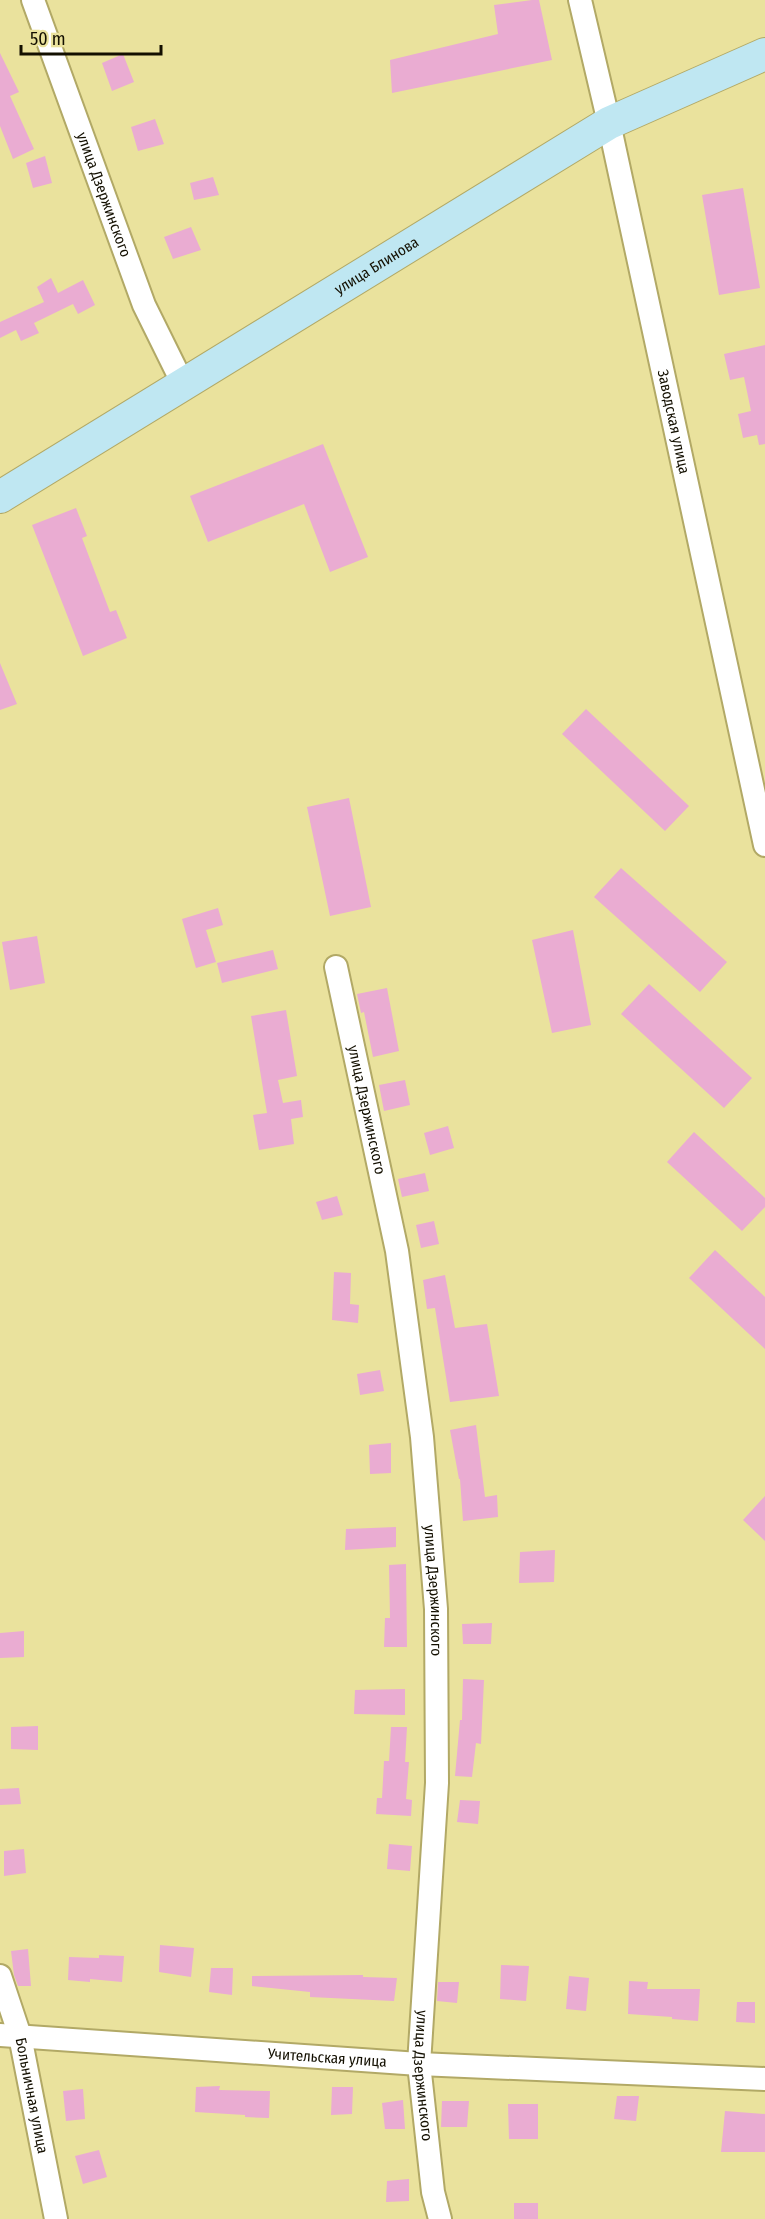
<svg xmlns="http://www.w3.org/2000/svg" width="765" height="2219" font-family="'Fira Sans Condensed',sans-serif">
<rect width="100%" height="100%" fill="#eae29d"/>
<!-- building -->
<path fill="#eaacd2" d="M 532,0 L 539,0 L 552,60 L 392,93 L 390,60 L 498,34 L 494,5 Z
M 0,53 L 19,92 L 10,96 L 34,149 L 13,159 L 0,126 Z
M 123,54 L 134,82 L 112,91 L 102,63 Z
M 155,119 L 164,144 L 138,151 L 131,127 Z
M 45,156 L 52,183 L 33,188 L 26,163 Z
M 213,177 L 219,195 L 194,200 L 190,183 Z
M 743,188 L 760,288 L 719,295 L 702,195 Z
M 191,227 L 201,250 L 173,259 L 164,237 Z
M 51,278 L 58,293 L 83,280 L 95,305 L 78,314 L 73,304 L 34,323 L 39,333 L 21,341 L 16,330 L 0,338 L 0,322 L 44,302 L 37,287 Z
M 765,345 L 765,444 L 759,445 L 757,435 L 743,438 L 738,414 L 751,411 L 744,377 L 730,380 L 724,354 Z
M 323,444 L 368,557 L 330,572 L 304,504 L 208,542 L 190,496 Z
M 76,508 L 87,536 L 82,538 L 110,612 L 116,610 L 127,638 L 83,656 L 32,525 Z
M 0,663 L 17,704 L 0,710 Z
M 586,709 L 689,806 L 665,831 L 562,734 Z
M 349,798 L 371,907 L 330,916 L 307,807 Z
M 621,868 L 727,962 L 700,992 L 594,897 Z
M 218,908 L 223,925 L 206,930 L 216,962 L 196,968 L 182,919 Z
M 573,930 L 591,1025 L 552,1033 L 532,940 Z
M 37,936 L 45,983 L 10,990 L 2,942 Z
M 273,950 L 278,969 L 222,983 L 217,963 Z
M 649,984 L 752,1078 L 724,1108 L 621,1014 Z
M 387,988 L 399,1051 L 373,1057 L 364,1012 L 361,1013 L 357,994 Z
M 286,1010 L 297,1076 L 278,1080 L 283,1103 L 301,1100 L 303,1117 L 291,1119 L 294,1144 L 259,1150 L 253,1115 L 267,1113 L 251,1016 Z
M 405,1080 L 410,1105 L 384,1111 L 379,1085 Z
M 448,1126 L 454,1148 L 430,1155 L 424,1133 Z
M 694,1132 L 765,1198 L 765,1207 L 742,1231 L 667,1162 Z
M 425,1173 L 429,1191 L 402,1197 L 398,1179 Z
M 337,1196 L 343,1215 L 322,1220 L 316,1202 Z
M 434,1221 L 439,1244 L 421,1248 L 416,1225 Z
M 715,1250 L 765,1297 L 765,1349 L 689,1278 Z
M 334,1272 L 351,1273 L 350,1304 L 359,1305 L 358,1323 L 332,1320 Z
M 445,1275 L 455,1328 L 487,1324 L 499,1396 L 450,1402 L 435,1308 L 427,1309 L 423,1280 Z
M 380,1370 L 384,1391 L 360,1395 L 357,1374 Z
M 476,1425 L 485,1497 L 497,1495 L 498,1517 L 463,1521 L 460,1479 L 459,1479 L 450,1430 Z
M 391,1443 L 391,1473 L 370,1474 L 369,1445 Z
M 765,1496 L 765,1541 L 743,1520 Z
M 396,1527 L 396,1547 L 345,1550 L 346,1529 Z
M 555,1550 L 554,1582 L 519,1583 L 520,1552 Z
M 406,1564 L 407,1647 L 384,1647 L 385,1618 L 390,1618 L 389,1565 Z
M 492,1623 L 491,1644 L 463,1644 L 462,1624 Z
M 24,1631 L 24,1657 L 0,1658 L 0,1633 Z
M 463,1679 L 484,1680 L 481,1744 L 476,1743 L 472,1777 L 455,1776 L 460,1720 L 462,1720 Z
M 405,1689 L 405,1715 L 354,1714 L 355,1690 Z
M 38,1726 L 38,1750 L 11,1749 L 11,1727 Z
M 391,1727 L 407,1727 L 405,1762 L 409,1762 L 406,1799 L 412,1800 L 411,1816 L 376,1814 L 377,1798 L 382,1798 L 384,1761 L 389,1761 Z
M 19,1788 L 21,1804 L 0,1805 L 0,1789 Z
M 460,1800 L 480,1801 L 478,1824 L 457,1822 Z
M 389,1844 L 412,1846 L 410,1871 L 387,1869 Z
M 24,1849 L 26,1873 L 4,1876 L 4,1851 Z
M 160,1945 L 194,1948 L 191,1977 L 159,1972 Z
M 28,1949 L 31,1986 L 18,1986 L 14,1975 L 11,1951 Z
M 99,1955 L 124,1956 L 122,1982 L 90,1979 L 90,1982 L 68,1980 L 69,1957 L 99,1958 Z
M 501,1965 L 529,1966 L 526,2001 L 500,1999 Z
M 211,1968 L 233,1968 L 232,1995 L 209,1992 Z
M 363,1975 L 363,1977 L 397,1978 L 394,2001 L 310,1997 L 310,1992 L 252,1986 L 252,1976 Z
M 569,1976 L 589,1978 L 586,2011 L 566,2009 Z
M 629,1981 L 648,1982 L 647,1989 L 700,1989 L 698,2021 L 672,2019 L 672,2017 L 628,2014 Z
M 438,1982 L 459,1982 L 457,2003 L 437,2001 Z
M 737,2002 L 755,2002 L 755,2023 L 736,2022 Z
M 220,2086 L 219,2090 L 270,2091 L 269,2118 L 245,2117 L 245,2115 L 195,2112 L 196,2087 Z
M 332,2087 L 353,2087 L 352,2114 L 331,2115 Z
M 83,2089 L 85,2119 L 66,2121 L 63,2091 Z
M 617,2096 L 639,2096 L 636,2121 L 614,2119 Z
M 403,2100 L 405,2129 L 385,2129 L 382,2103 Z
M 442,2101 L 469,2101 L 467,2127 L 441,2127 Z
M 508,2104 L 538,2104 L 538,2139 L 509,2139 Z
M 725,2111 L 765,2114 L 765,2152 L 721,2152 Z
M 99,2150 L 107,2177 L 83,2184 L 75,2156 Z
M 409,2179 L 409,2201 L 386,2202 L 387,2181 Z
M 514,2203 L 538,2203 L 538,2219 L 514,2219 Z"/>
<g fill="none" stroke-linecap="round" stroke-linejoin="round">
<defs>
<g id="minor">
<path id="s1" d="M 33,0 L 144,305 L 183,384"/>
<path id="s2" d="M 580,0 L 609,123 L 765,845"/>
<path id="s3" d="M 336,967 L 397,1251 L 422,1437 L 436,1609 L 437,1783 L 419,2064 L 433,2192 L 440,2219"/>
<path id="s4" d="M 0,1976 L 20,2036 L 56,2219"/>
<path id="s5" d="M 0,2035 L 419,2064 L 765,2079"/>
</g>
<g id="secondary">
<path id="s6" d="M 0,497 L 609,123 L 765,54"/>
</g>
</defs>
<!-- minor casing -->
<use href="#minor" stroke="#b2a966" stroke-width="26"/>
<!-- secondary casing -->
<use href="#secondary" stroke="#b2a966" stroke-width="34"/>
<!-- minor -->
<use href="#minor" stroke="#fff" stroke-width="22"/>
<!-- secondary -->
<use href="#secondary" stroke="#bfe7f2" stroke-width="32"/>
</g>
<g text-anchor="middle" stroke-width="4.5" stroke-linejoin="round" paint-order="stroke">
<!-- street labels -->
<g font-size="15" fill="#130f00" stroke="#eae29d">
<text dy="5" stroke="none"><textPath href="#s1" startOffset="207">улица Дзержинского</textPath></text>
<text dy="5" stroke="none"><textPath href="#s6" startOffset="442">улица Блинова</textPath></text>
<text dy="5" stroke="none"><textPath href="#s2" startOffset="432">Заводская улица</textPath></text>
<text dy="5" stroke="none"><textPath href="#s3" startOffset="146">улица Дзержинского</textPath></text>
<text dy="5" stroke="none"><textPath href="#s3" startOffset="632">улица Дзержинского</textPath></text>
<text dy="5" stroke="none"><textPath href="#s5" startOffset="328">Учительская улица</textPath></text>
<text dy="5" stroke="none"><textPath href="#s3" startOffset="1118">улица Дзержинского</textPath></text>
<text dy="5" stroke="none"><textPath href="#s4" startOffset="124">Больничная улица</textPath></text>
</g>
</g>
<!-- scale -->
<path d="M21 45v9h140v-9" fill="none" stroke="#130f00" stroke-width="3"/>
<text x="30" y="45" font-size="18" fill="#130f00" stroke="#eae29d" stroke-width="4.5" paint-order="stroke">50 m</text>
</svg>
